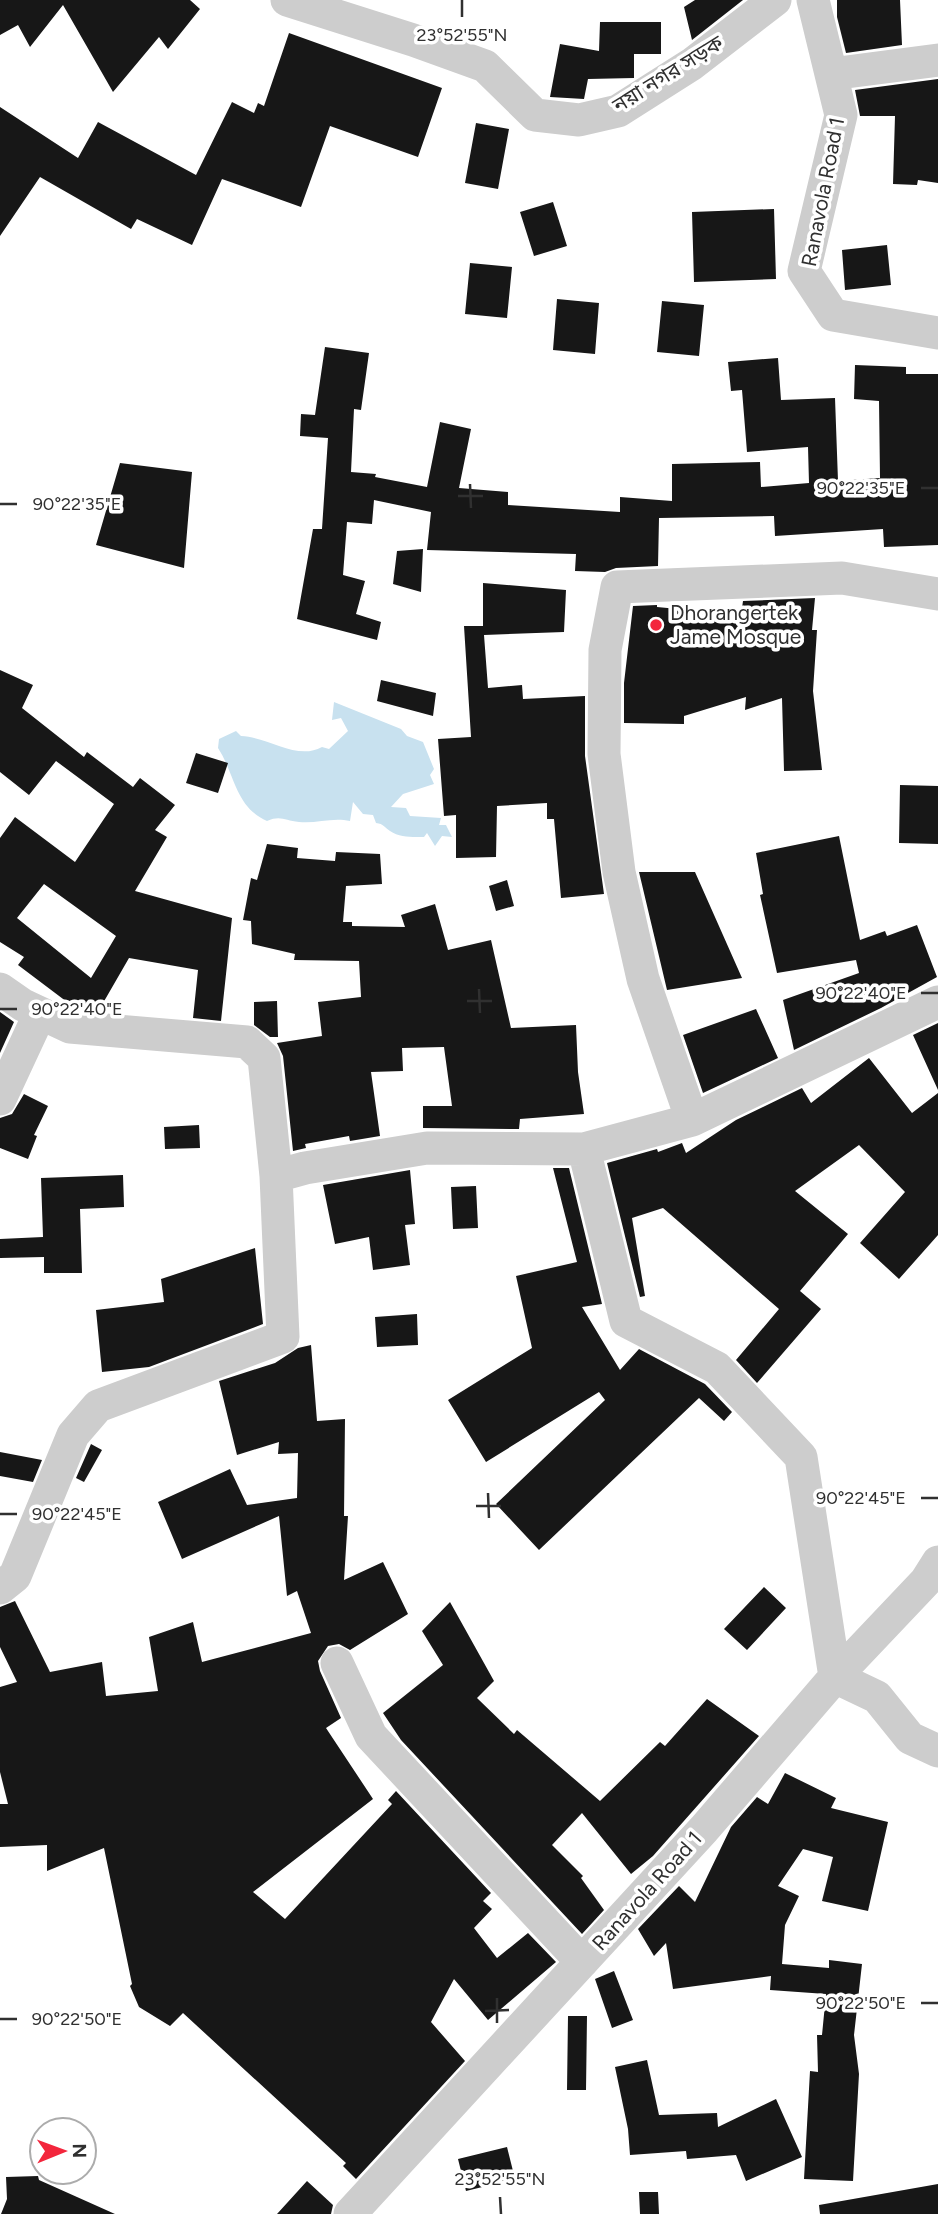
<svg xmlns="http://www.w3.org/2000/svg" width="938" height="2214" font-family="Figtree,'Noto Sans Bengali',sans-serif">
<rect width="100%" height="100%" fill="#fff"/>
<!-- water -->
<path fill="#c8e1ef" d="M 334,702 L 401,729 L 407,736 L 423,742 L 434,769 L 430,775 L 434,784 L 403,794 L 391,807 L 406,808 L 410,816 L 441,818 L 439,825 L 446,825 L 452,837 L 442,836 L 435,846 L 427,833 L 424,837 C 413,837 400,838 390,831 C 384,827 384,824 376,823 L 373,815 L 363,814 L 353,802 L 350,821 C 332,817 316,824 299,822 C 285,821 281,815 267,821 C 235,807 235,774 218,748 L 219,739 L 236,731 L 241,736 C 269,737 297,761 322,747 L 329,749 L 348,731 L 341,718 L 332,720 Z"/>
<!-- building -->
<path fill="#171717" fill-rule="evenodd" d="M 0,0 L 190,0 L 200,9 L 168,49 L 159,37 L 113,92 L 63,5 L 30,47 L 18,25 L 0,35 Z
M 695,0 L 743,0 L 692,40 L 684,7 Z
M 837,0 L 900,0 L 902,45 L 846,53 L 837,17 Z
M 600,22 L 661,22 L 661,54 L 634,54 L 634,78 L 588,79 L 584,99 L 550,97 L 560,44 L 599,51 Z
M 289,33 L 442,88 L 418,157 L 330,126 L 301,207 L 222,179 L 192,245 L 137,219 L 131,229 L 40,177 L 0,236 L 0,107 L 78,158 L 98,122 L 196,175 L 232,102 L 254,113 L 258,103 L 264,106 Z
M 938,79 L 938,183 L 918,180 L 917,185 L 893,184 L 895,116 L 860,116 L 855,90 Z
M 476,123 L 509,129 L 498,189 L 465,183 Z
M 553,202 L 567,246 L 534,256 L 520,212 Z
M 774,209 L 776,279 L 694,282 L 692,212 Z
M 887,245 L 891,285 L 845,290 L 842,250 Z
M 470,263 L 512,267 L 507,318 L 465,314 Z
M 557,299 L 599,303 L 595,354 L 553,350 Z
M 662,301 L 704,305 L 699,356 L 657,352 Z
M 325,347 L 369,353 L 361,410 L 354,409 L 351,472 L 376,474 L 375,477 L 427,487 L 440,422 L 471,429 L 459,488 L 508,492 L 508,505 L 620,512 L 620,497 L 672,501 L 672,464 L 760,462 L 761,487 L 809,483 L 808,447 L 747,452 L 742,390 L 731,391 L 728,362 L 778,358 L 781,400 L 835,398 L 838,481 L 880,478 L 879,401 L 854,399 L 855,365 L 906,367 L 906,374 L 938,374 L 938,545 L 884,547 L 883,529 L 775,536 L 774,516 L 659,518 L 658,566 L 616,568 L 605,572 L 575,571 L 576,554 L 427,550 L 431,512 L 374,500 L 372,524 L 347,522 L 343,575 L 365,581 L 356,614 L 381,622 L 377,640 L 297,619 L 313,529 L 322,529 L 328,438 L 300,436 L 301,414 L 315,415 Z
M 120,463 L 192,472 L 184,568 L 96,545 Z
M 423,549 L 421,592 L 393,584 L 397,551 Z
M 483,583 L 566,590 L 564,632 L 484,635 L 488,688 L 522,685 L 523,699 L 585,696 L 585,756 L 604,894 L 561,898 L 554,819 L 547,819 L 547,803 L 497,806 L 496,857 L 456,858 L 456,815 L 444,816 L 438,739 L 471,737 L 464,626 L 483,626 Z
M 815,598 L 812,630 L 817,630 L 813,691 L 822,770 L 784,771 L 782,698 L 745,710 L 746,697 L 684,716 L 684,724 L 624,723 L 624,683 L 633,606 L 657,605 L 657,607 L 741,615 L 743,601 Z
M 0,670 L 33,685 L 22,708 L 84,757 L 87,752 L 133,787 L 140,778 L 175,805 L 155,830 L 167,837 L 135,891 L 232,918 L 221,1021 L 193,1018 L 198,970 L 129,958 L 99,1010 L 75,1008 L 18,965 L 24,957 L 0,942 L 0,838 L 15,817 L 75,862 L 114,804 L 56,761 L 29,795 L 0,772 ZM 44,884 L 116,936 L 91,978 L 17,918 Z
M 381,680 L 436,693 L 433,716 L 377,701 Z
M 196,753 L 228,763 L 218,793 L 186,783 Z
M 900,785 L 938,786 L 938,844 L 899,843 Z
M 839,836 L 860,940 L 885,931 L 887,936 L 917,925 L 937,977 L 881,1008 L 794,1050 L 783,1000 L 859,973 L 856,960 L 777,973 L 760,895 L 763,894 L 756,853 Z
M 267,844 L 298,848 L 297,858 L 335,861 L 336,852 L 380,854 L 382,884 L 346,886 L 343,922 L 352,922 L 352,926 L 405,927 L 401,915 L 435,904 L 448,950 L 491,940 L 511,1028 L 576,1025 L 578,1072 L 584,1114 L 520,1119 L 519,1129 L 423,1128 L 423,1106 L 452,1106 L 444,1047 L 402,1048 L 403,1071 L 371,1072 L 380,1136 L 350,1141 L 349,1136 L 305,1144 L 306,1148 L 293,1151 L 283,1056 L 277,1043 L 322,1036 L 318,1002 L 361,997 L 359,961 L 294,960 L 295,954 L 252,944 L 251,921 L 243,920 L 251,878 L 257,880 Z
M 639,872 L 695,872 L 742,978 L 667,990 Z
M 507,880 L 514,906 L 496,911 L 489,886 Z
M 277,1001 L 278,1037 L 270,1037 L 254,1025 L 254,1002 Z
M 756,1009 L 778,1058 L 703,1093 L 683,1035 Z
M 0,1012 L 14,1022 L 0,1053 Z
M 938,1023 L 938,1090 L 913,1035 Z
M 869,1058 L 912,1113 L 938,1093 L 938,1235 L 899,1279 L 860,1243 L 905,1192 L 859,1145 L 795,1191 L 848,1234 L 800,1291 L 821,1309 L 757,1383 L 736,1360 L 779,1309 L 663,1208 L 632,1218 L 645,1296 L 640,1297 L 607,1163 L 657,1149 L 658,1152 L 682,1143 L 686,1153 L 736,1120 L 802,1088 L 811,1103 Z
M 24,1094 L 48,1106 L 34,1135 L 37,1136 L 28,1159 L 0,1148 L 0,1118 L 12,1114 Z
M 199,1125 L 200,1148 L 165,1149 L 164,1127 Z
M 553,1168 L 569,1168 L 602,1304 L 582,1307 L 620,1370 L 639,1349 L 705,1384 L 732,1412 L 724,1421 L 699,1398 L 539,1550 L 496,1504 L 605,1400 L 599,1392 L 486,1462 L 448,1400 L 532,1348 L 516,1276 L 577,1262 Z
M 410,1170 L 415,1224 L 405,1225 L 410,1265 L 373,1270 L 369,1237 L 335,1244 L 323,1185 Z
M 123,1175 L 124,1207 L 80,1209 L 82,1273 L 44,1273 L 44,1257 L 0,1258 L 0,1239 L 43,1237 L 41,1178 Z
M 476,1186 L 478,1228 L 453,1229 L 451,1187 Z
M 255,1248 L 263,1324 L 149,1367 L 102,1372 L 96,1310 L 164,1302 L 161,1279 Z
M 417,1314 L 418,1345 L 377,1347 L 375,1317 Z
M 311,1345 L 317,1421 L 345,1419 L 344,1516 L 348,1516 L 344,1580 L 383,1562 L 408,1614 L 350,1650 L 339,1644 L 328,1646 L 318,1661 L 320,1671 L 341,1718 L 326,1728 L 373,1799 L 253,1892 L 285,1919 L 392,1804 L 388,1800 L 396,1791 L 491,1893 L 483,1901 L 492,1909 L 474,1928 L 497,1958 L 528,1933 L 556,1962 L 488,2020 L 454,1979 L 431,2022 L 465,2061 L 356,2179 L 343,2166 L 346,2163 L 183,2013 L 170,2026 L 139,2007 L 130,1986 L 132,1984 L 104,1848 L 47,1871 L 47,1845 L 0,1847 L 0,1804 L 8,1804 L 0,1772 L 0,1687 L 17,1682 L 0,1647 L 0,1607 L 15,1601 L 50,1672 L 102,1662 L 106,1696 L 158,1691 L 149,1637 L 193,1622 L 202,1662 L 311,1633 L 297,1591 L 287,1596 L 279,1516 L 182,1559 L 158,1502 L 230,1469 L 247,1505 L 297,1498 L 298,1453 L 278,1454 L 279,1442 L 237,1455 L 219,1381 L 275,1363 L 298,1348 Z
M 91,1444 L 102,1450 L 84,1482 L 76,1478 Z
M 0,1452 L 42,1460 L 33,1482 L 0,1476 Z
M 764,1587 L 786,1608 L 747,1650 L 724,1629 Z
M 450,1602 L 494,1681 L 477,1698 L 514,1734 L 517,1730 L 600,1801 L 660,1742 L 665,1746 L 707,1699 L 759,1736 L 653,1856 L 631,1874 L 582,1813 L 552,1845 L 583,1876 L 581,1878 L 604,1910 L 582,1934 L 401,1740 L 383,1713 L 443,1665 L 422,1631 Z
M 785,1773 L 836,1798 L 831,1808 L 888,1822 L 868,1911 L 822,1901 L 833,1857 L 803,1849 L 778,1886 L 799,1896 L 785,1925 L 782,1964 L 829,1968 L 829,1960 L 862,1964 L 854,2035 L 859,2074 L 853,2181 L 804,2179 L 810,2071 L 818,2072 L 817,2035 L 822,2035 L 826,1994 L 770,1990 L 771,1976 L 673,1989 L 666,1943 L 654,1956 L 638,1929 L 679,1886 L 695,1902 L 731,1827 L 757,1797 L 768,1804 Z
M 614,1971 L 633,2020 L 612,2028 L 595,1979 Z
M 568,2016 L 587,2016 L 586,2090 L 567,2090 Z
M 647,2060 L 659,2115 L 717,2113 L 718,2127 L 776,2099 L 802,2157 L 746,2181 L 736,2155 L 687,2159 L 686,2151 L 630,2155 L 628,2129 L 615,2067 Z
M 507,2147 L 515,2179 L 466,2191 L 458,2159 Z
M 38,2176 L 39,2180 L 115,2214 L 1,2214 L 7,2199 L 6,2177 Z
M 307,2181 L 333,2205 L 331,2214 L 277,2214 Z
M 938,2184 L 938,2214 L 820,2214 L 819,2205 Z
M 639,2192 L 658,2192 L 659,2214 L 640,2214 Z"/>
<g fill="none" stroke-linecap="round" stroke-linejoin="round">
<!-- minor -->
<path stroke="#cdcdcd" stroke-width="33" d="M 287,0 L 413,40 L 485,66 L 535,115 L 579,120 L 618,111 L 692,64 L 775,0
M 813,0 L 841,115 L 804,271 L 833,315 L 938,333
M 831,74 L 938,60
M 0,989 L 23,1005 L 70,1027 L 247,1042 L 264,1058 L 276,1176
M 0,1099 L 40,1013
M 692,1120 L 643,979 L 619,872 L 604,754 L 605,650 L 617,587 L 842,578 L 938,594
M 584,1149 L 626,1321 L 717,1368 L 801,1457 L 835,1677 L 877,1697 L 910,1738 L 938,1751
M 0,1588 L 15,1576 L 73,1435 L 98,1406 L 283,1337 L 276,1176 L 305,1168 L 427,1148 L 584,1149 L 692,1120 L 938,1002
M 337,1663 L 371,1736 L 582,1962
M 350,2214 L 704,1829 L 835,1677 L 926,1581 L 938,1562"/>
</g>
<!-- ticks -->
<path fill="none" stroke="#303030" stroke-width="2.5" d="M 462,0 L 462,17M 470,484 L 471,508M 921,488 L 938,488M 458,496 L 483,496M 0,504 L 17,504M 479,989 L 480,1013M 921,993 L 938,993M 467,1001 L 492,1001M 0,1009 L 17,1009M 488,1493 L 489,1518M 921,1498 L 938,1498M 476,1506 L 501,1506M 0,1514 L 17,1514M 497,1998 L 497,2023M 921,2003 L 938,2003M 485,2011 L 509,2010M 0,2019 L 17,2019M 500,2197 L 501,2214"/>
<!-- markers -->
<circle fill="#f3263c" stroke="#fff" stroke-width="2.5" cx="656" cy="625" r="7"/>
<g text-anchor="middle" stroke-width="7" stroke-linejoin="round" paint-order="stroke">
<!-- street labels -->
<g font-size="21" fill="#303030" stroke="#fff">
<text transform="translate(668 74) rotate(-32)" y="7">নয়া নগর সড়ক</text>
<text transform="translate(823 192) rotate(-79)" y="7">Ranavola Road 1</text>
<text transform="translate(647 1891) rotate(-48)" y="7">Ranavola Road 1</text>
</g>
<!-- poi labels -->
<g font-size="21" fill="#303030" stroke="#fff" text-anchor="start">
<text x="670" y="620">Dhorangertek<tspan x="670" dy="24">Jame Mosque</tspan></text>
</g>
</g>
<g font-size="18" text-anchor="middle" fill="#303030" stroke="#fff" stroke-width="7" stroke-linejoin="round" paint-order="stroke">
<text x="462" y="41">23°52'55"N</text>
<text x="861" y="494">90°22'35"E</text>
<text x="77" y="510">90°22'35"E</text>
<text x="861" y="999">90°22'40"E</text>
<text x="77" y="1015">90°22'40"E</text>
<text x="861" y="1504">90°22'45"E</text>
<text x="77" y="1520">90°22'45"E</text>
<text x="861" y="2009">90°22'50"E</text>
<text x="77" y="2025">90°22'50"E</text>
<text x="500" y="2185">23°52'55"N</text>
</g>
<!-- north arrow -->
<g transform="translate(63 2151) rotate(89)"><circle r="33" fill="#ffffff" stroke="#acacac" stroke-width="2"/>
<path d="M0-5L12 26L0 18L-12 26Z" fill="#f3263c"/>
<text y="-10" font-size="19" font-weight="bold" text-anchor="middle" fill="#303030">N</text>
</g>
</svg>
